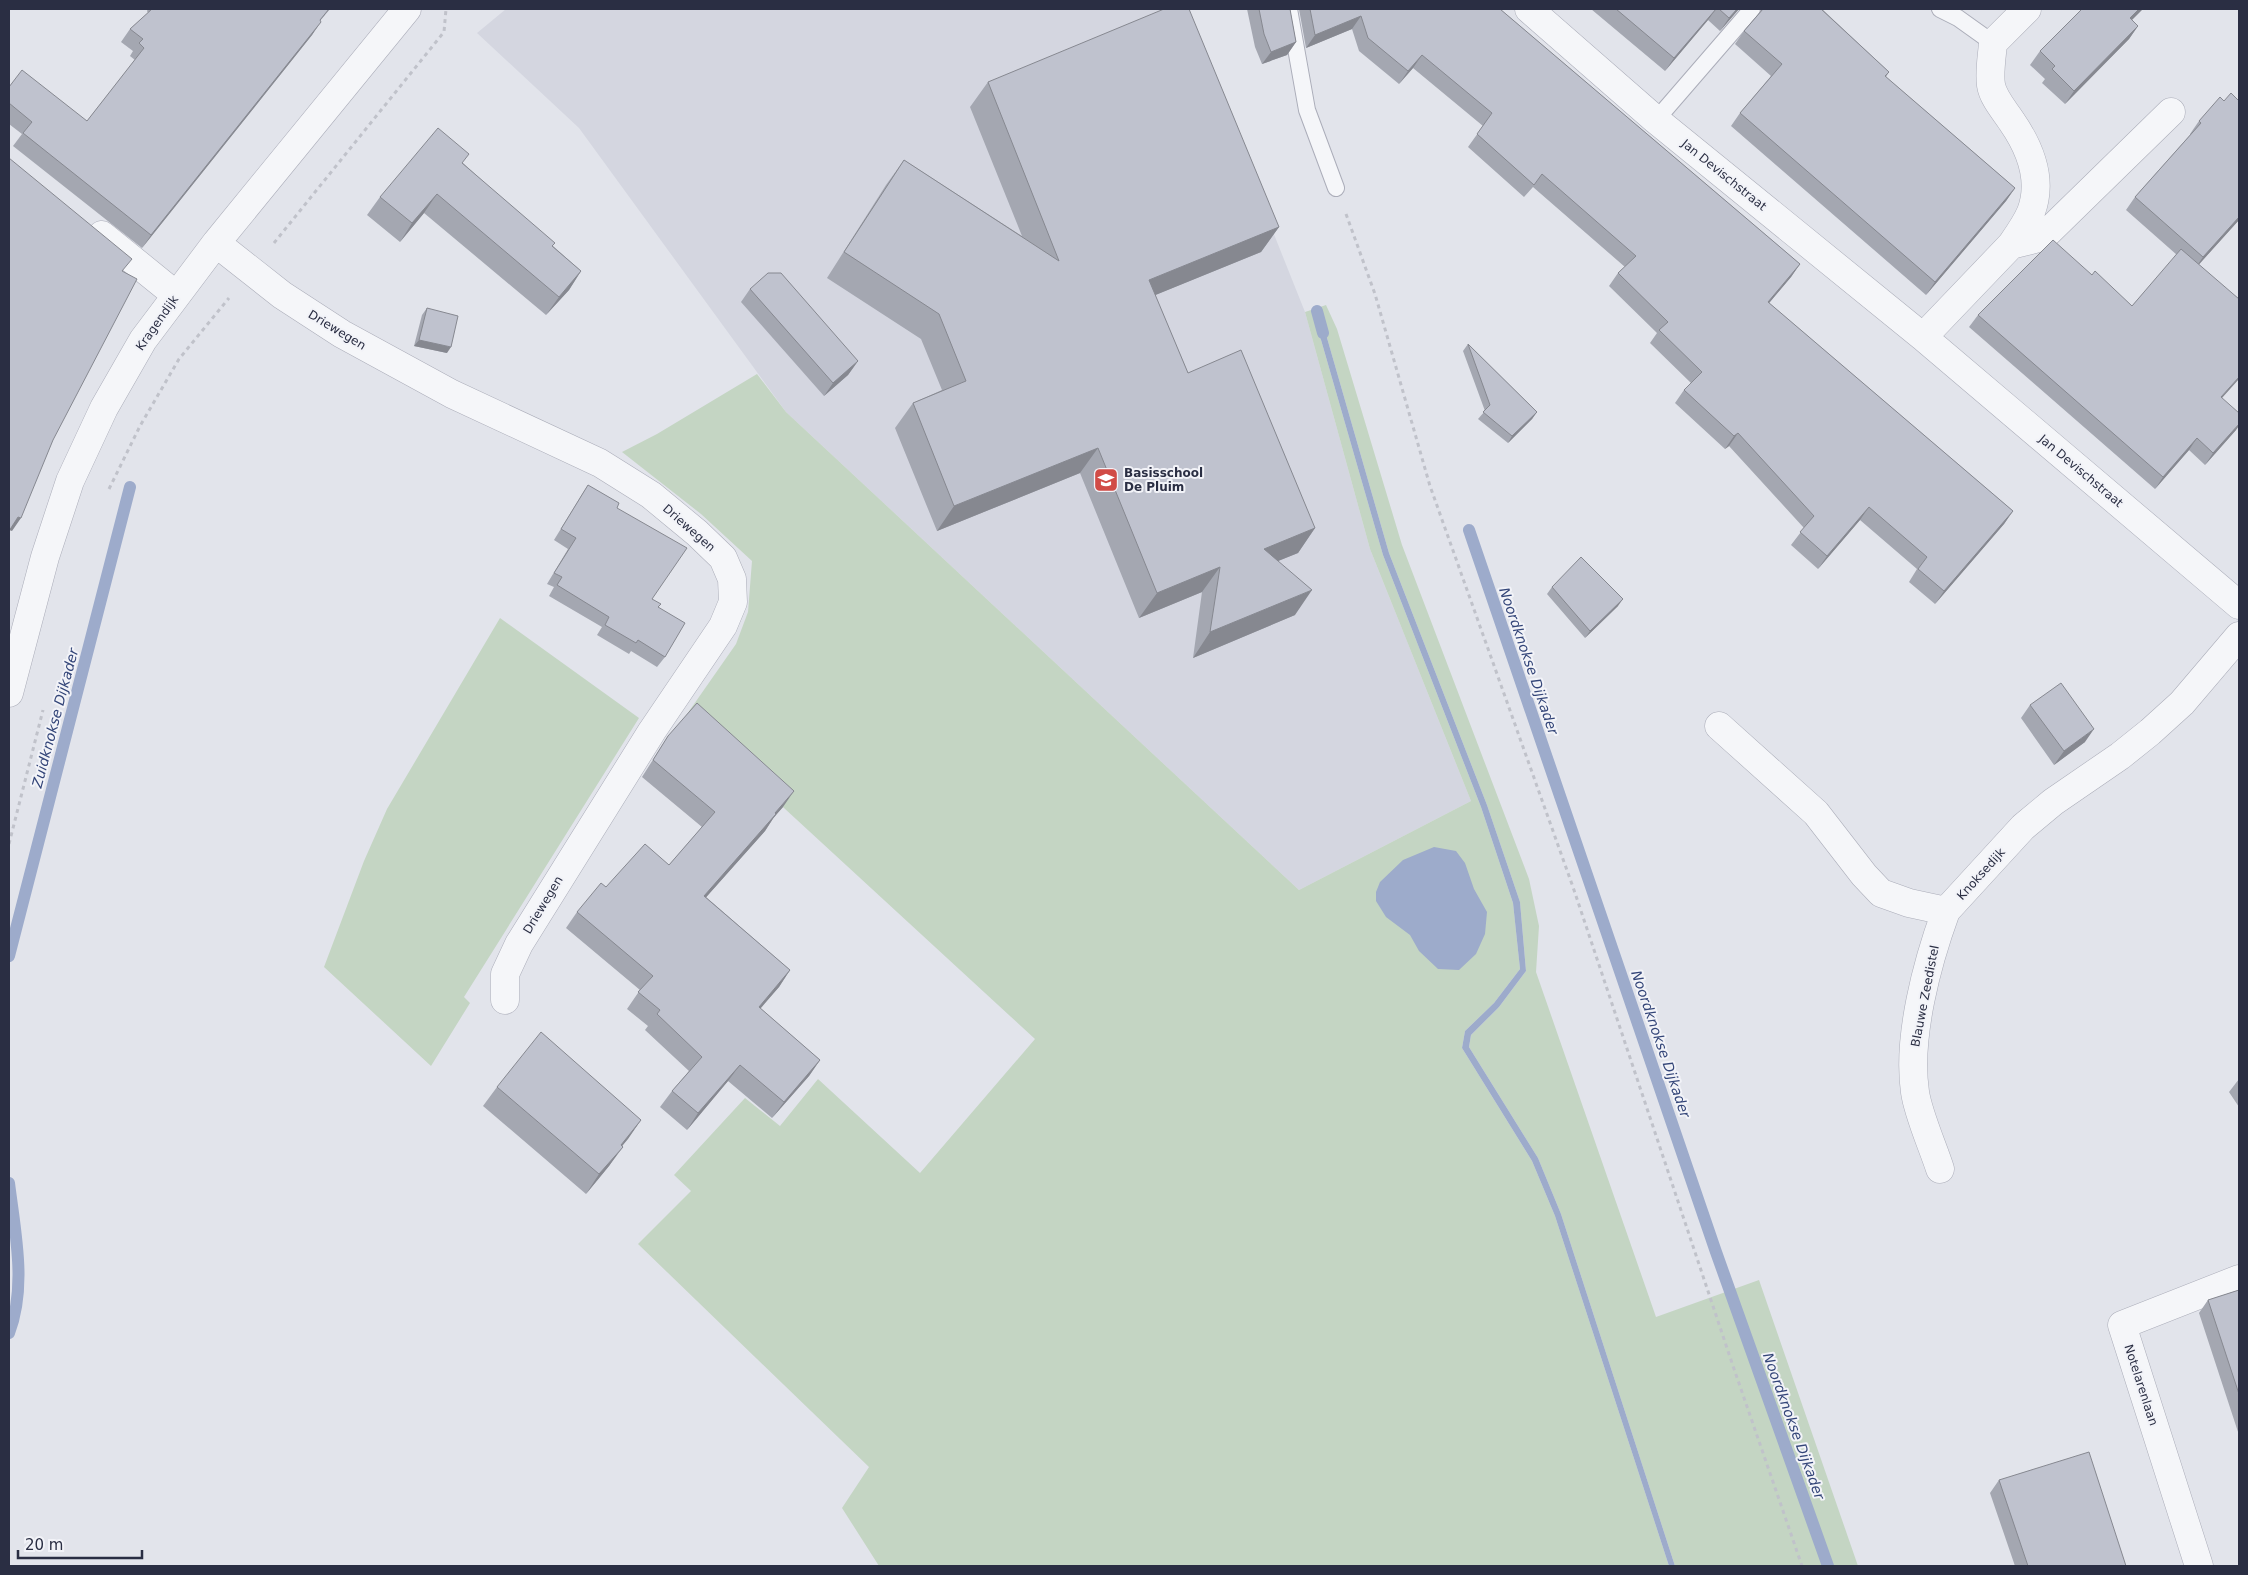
<svg xmlns="http://www.w3.org/2000/svg" width="2248" height="1575" font-family="'DejaVu Sans',sans-serif">
<rect width="100%" height="100%" fill="#e2e4eb"/>
<!-- built -->
<path fill="#d4d6e0" d="M 506,9 L 1184,9 L 1305,312 L 1370,549 L 1471,801 L 1299,890 L 786,412 L 579,128 L 477,33 Z"/>
<!-- green -->
<path fill="#c4d5c3" d="M 1326,305 L 1337,329 L 1402,545 L 1529,879 L 1539,926 L 1536,972 L 1656,1317 L 1759,1280 L 1858,1566 L 1675,1566 L 1561,1214 L 1538,1158 L 1469,1047 L 1471,1035 L 1499,1007 L 1526,971 L 1520,902 L 1487,805 L 1389,553 L 1321,317 L 1315,319 L 1383,555 L 1481,807 L 1513,903 L 1520,969 L 1494,1003 L 1465,1031 L 1462,1048 L 1532,1161 L 1555,1216 L 1669,1566 L 879,1566 L 842,1508 L 869,1467 L 638,1244 L 691,1191 L 674,1175 L 745,1098 L 780,1126 L 818,1079 L 920,1173 L 1035,1039 L 685,717 L 736,644 L 748,612 L 752,561 L 701,514 L 622,452 L 657,434 L 757,374 L 786,412 L 1299,890 L 1471,801 L 1370,549 L 1305,312 Z
M 500,618 L 639,718 L 464,997 L 470,1003 L 431,1066 L 324,967 L 364,861 L 387,809 Z"/>
<!-- water -->
<path fill="#9dabcb" d="M 1321,317 L 1389,553 L 1487,805 L 1520,902 L 1526,971 L 1499,1007 L 1471,1035 L 1469,1047 L 1538,1158 L 1561,1214 L 1675,1566 L 1669,1566 L 1555,1216 L 1532,1161 L 1462,1048 L 1465,1031 L 1494,1003 L 1520,969 L 1513,903 L 1481,807 L 1383,555 L 1315,319 Z
M 1434,847 L 1456,851 L 1465,863 L 1474,889 L 1487,912 L 1485,934 L 1476,954 L 1459,970 L 1438,969 L 1419,951 L 1410,935 L 1386,917 L 1376,901 L 1376,892 L 1380,882 L 1403,860 Z"/>
<g fill="none" stroke-linecap="round" stroke-linejoin="round">
<!-- stream -->
<path stroke="#9dabcb" stroke-width="12" d="M 1317,311 L 1323,333
M 1469,530 L 1716,1252 L 1828,1566
M 9,956 L 130,487
M 9,1183 C 15,1232 27,1286 9,1333"/>
<defs>
<path id="lane" d="M 1289,9 L 1307,110 L 1336,188
M 1940,9 L 1958,18 L 1993,43
M 1656,120 L 1752,9"/>
<path id="street" d="M 1529,9 L 1656,120 L 1923,337 L 2239,605
M 102,235 L 176,295
M 216,243 L 282,295 L 342,334 L 452,394 L 600,463 L 651,495 L 697,533 L 723,558 L 732,579 L 733,602 L 723,626 L 652,731 L 519,944 L 505,974 L 505,1000
M 2011,245 C 2018,235 2026,224 2031,212 C 2043,180 2030,148 2012,122 C 2005,111 1993,98 1991,85 C 1989,72 1992,56 1993,43 L 2027,9
M 1923,337 L 2011,245 L 2035,239 L 2046,234 L 2171,112
M 9,693 L 45,557 L 70,481 L 104,408 L 143,340 L 216,243 L 407,9
M 1719,726 L 1816,813 L 1864,875 L 1881,893 L 1909,903 L 1946,911 L 2023,827 L 2053,802 L 2120,756 L 2150,732 L 2182,703 L 2239,636
M 1940,1169 C 1933,1147 1918,1114 1915,1092 C 1907,1037 1927,963 1946,911
M 2199,1566 L 2122,1325 L 2239,1279"/>
</defs>
<!-- lane casing -->
<use href="#lane" stroke="#abadb9" stroke-width="18"/>
<!-- street casing -->
<use href="#street" stroke="#abadb9" stroke-width="29"/>
<!-- path -->
<path stroke="#c0c2ca" stroke-width="3" stroke-dasharray="4 4" stroke-linecap="butt" d="M 1346,214 L 1375,294 L 1430,486 L 1574,890 L 1732,1363 L 1802,1566
M 274,243 L 444,32 L 446,9
M 109,489 L 140,426 L 179,359 L 229,298
M 9,844 L 43,710"/>
<!-- lane -->
<use href="#lane" stroke="#f5f6f9" stroke-width="16"/>
<!-- street -->
<use href="#street" stroke="#f5f6f9" stroke-width="28"/>
</g>
<!-- wall -->
<path fill="#a4a7b1" d="M 148,9 L 330,9 L 320,21 L 312,35 L 142,248 L 13,146 L 22,134 L 9,124 L 9,87 L 87,121 L 135,60 L 130,56 L 133,51 L 121,42 L 130,29 L 148,13 L 147,11 Z
M 1247,9 L 1290,9 L 1296,42 L 1287,55 L 1262,64 L 1255,47 Z
M 1299,9 L 1500,9 L 1800,264 L 1791,277 L 1769,303 L 2013,511 L 2004,524 L 1935,604 L 1909,582 L 1917,569 L 1860,520 L 1818,569 L 1791,545 L 1804,528 L 1729,446 L 1725,449 L 1675,403 L 1684,390 L 1691,383 L 1650,343 L 1657,333 L 1609,286 L 1618,273 L 1625,267 L 1533,187 L 1524,197 L 1468,147 L 1483,126 L 1413,68 L 1399,84 L 1359,51 L 1352,29 L 1306,48 Z
M 1591,9 L 1739,9 L 1720,31 L 1708,20 L 1665,71 Z
M 1761,9 L 1822,9 L 1889,72 L 1886,77 L 2015,188 L 2006,201 L 1926,295 L 1731,126 L 1740,113 L 1771,76 L 1735,44 L 1744,31 L 1760,12 Z
M 2132,20 L 2138,26 L 2129,39 L 2065,104 L 2042,83 L 2045,79 L 2030,65 L 2040,51 Z
M 988,82 L 1279,227 L 1261,252 L 1155,295 L 1188,373 L 1315,528 L 1298,553 L 1278,561 L 1295,615 L 1193,658 L 1202,592 L 1139,618 L 1080,473 L 937,531 L 895,428 L 913,403 L 942,390 L 921,339 L 827,278 L 886,185 L 904,160 L 1022,236 L 970,107 Z
M 2224,101 L 2239,101 L 2239,220 L 2199,264 L 2222,398 L 2236,430 L 2205,465 L 2189,450 L 2155,489 L 1969,327 L 1978,315 L 2092,275 L 2132,306 L 2177,255 L 2126,210 L 2135,197 L 2190,135 L 2190,134 L 2199,121 Z
M 463,163 L 553,246 L 581,271 L 569,290 L 546,315 L 424,213 L 400,242 L 367,215 L 380,197 Z
M 750,289 L 858,361 L 848,375 L 824,396 L 741,302 Z
M 427,308 L 447,353 L 414,346 L 422,315 Z
M 1468,344 L 1537,412 L 1532,419 L 1508,443 L 1478,419 L 1485,411 L 1463,351 Z
M 588,485 L 617,508 L 652,599 L 659,607 L 665,657 L 657,667 L 631,651 L 629,654 L 597,635 L 602,627 L 549,596 L 554,587 L 547,584 L 568,549 L 554,540 L 581,496 Z
M 1552,587 L 1618,606 L 1585,638 L 1547,594 Z
M 2030,705 L 2085,742 L 2054,765 L 2021,718 Z
M 668,736 L 783,807 L 776,814 L 765,831 L 706,897 L 790,970 L 779,987 L 760,1008 L 820,1060 L 809,1076 L 772,1118 L 728,1081 L 687,1130 L 660,1107 L 672,1091 L 689,1071 L 645,1030 L 648,1026 L 627,1009 L 640,990 L 566,928 L 577,912 L 669,865 L 702,827 L 642,777 Z
M 2239,1079 L 2239,1107 L 2229,1092 Z
M 497,1087 L 641,1120 L 622,1146 L 609,1166 L 586,1194 L 483,1106 Z
M 2239,1290 L 2239,1435 L 2199,1313 L 2208,1300 Z
M 1999,1480 L 2126,1566 L 2015,1566 L 1990,1493 Z"/>
<!-- shaded-wall -->
<path fill="#868890" d="M 1716,9 L 1708,20 L 1665,71 L 1674,58 Z
M 1737,9 L 1739,9 L 1720,31 L 1729,18 Z
M 2139,9 L 2143,9 L 2120,32 L 2130,18 Z
M 1361,16 L 1352,29 L 1306,48 L 1315,35 Z
M 321,22 L 312,35 L 142,248 L 151,235 Z
M 2138,26 L 2129,39 L 2065,104 L 2074,91 Z
M 1296,42 L 1287,55 L 1262,64 L 1271,52 Z
M 1422,55 L 1413,68 L 1399,84 L 1408,71 Z
M 2015,188 L 2006,201 L 1926,295 L 1935,282 Z
M 437,194 L 424,213 L 400,242 L 412,223 Z
M 2239,217 L 2239,220 L 2194,270 L 2203,257 Z
M 1279,227 L 1261,252 L 1131,305 L 1149,280 Z
M 1800,264 L 1791,277 L 1759,315 L 1768,302 Z
M 581,271 L 569,290 L 546,315 L 559,297 Z
M 419,340 L 451,347 L 447,353 L 414,346 Z
M 858,361 L 848,375 L 824,396 L 833,383 Z
M 2239,377 L 2239,379 L 2213,408 L 2221,397 Z
M 1537,412 L 1532,419 L 1508,443 L 1512,436 Z
M 2239,424 L 2239,426 L 2236,430 L 2205,465 L 2213,453 Z
M 1738,433 L 1729,446 L 1725,449 L 1734,436 Z
M 2197,438 L 2189,450 L 2155,489 L 2163,477 Z
M 1098,448 L 1080,473 L 937,531 L 954,506 Z
M 1869,507 L 1860,520 L 1818,569 L 1827,556 Z
M 2013,511 L 2004,524 L 1935,604 L 1944,591 Z
M 18,517 L 21,518 L 12,531 L 9,530 Z
M 1315,528 L 1298,553 L 1246,574 L 1264,549 Z
M 1220,567 L 1202,592 L 1139,618 L 1157,593 Z
M 1312,590 L 1295,615 L 1193,658 L 1210,632 Z
M 1623,599 L 1618,606 L 1585,638 L 1590,631 Z
M 2094,729 L 2085,742 L 2054,765 L 2064,751 Z
M 794,791 L 783,807 L 764,829 L 776,814 L 765,831 L 693,912 L 704,896 Z
M 790,970 L 779,987 L 748,1023 L 759,1007 Z
M 820,1060 L 809,1076 L 772,1118 L 784,1102 Z
M 740,1065 L 728,1081 L 687,1130 L 698,1113 Z
M 641,1120 L 628,1139 L 607,1164 L 621,1145 Z
M 623,1147 L 609,1166 L 586,1194 L 599,1174 Z"/>
<!-- building -->
<path fill="#bfc2ce" stroke="#868890" d="M 152,9 L 329,9 L 320,20 L 321,22 L 151,235 L 23,133 L 32,122 L 9,103 L 9,87 L 22,70 L 87,121 L 144,48 L 139,43 L 143,39 L 130,29 Z
M 1164,9 L 1189,9 L 1279,227 L 1149,280 L 1188,373 L 1241,350 L 1315,528 L 1264,549 L 1312,590 L 1210,632 L 1220,567 L 1157,593 L 1098,448 L 954,506 L 913,403 L 966,381 L 939,314 L 844,252 L 904,160 L 1059,261 L 988,82 Z
M 1259,9 L 1290,9 L 1296,42 L 1271,52 L 1264,34 Z
M 1310,9 L 1500,9 L 1800,264 L 1768,302 L 2013,511 L 1944,591 L 1918,569 L 1927,557 L 1869,507 L 1827,556 L 1800,532 L 1814,516 L 1738,433 L 1734,436 L 1684,390 L 1702,372 L 1659,330 L 1668,322 L 1618,273 L 1636,256 L 1542,174 L 1534,185 L 1477,134 L 1492,113 L 1422,55 L 1408,71 L 1368,38 L 1361,16 L 1315,35 Z
M 1616,9 L 1716,9 L 1674,58 Z
M 1719,9 L 1737,9 L 1729,18 Z
M 1763,9 L 1821,9 L 1889,72 L 1885,76 L 2015,188 L 1935,282 L 1740,113 L 1782,64 L 1744,31 Z
M 2082,9 L 2139,9 L 2130,18 L 2138,26 L 2074,91 L 2052,69 L 2055,66 L 2040,51 Z
M 2231,93 L 2239,101 L 2239,217 L 2203,257 L 2135,197 L 2201,123 L 2199,121 L 2220,97 L 2224,101 Z
M 438,128 L 469,154 L 462,163 L 555,243 L 552,246 L 581,271 L 559,297 L 437,194 L 412,223 L 380,197 Z
M 9,158 L 132,259 L 122,271 L 137,279 L 53,440 L 21,518 L 18,517 L 9,531 Z
M 2053,240 L 2092,275 L 2095,271 L 2132,306 L 2181,249 L 2239,299 L 2239,377 L 2221,397 L 2239,413 L 2239,424 L 2213,453 L 2197,438 L 2163,477 L 1978,315 Z
M 768,273 L 781,273 L 858,361 L 833,383 L 750,289 Z
M 427,308 L 458,316 L 451,347 L 419,340 Z
M 1468,344 L 1537,412 L 1512,436 L 1483,412 L 1490,405 Z
M 588,485 L 619,503 L 617,508 L 687,548 L 652,599 L 661,604 L 658,607 L 685,623 L 665,657 L 638,640 L 636,643 L 605,625 L 609,617 L 557,585 L 562,577 L 554,573 L 576,538 L 561,529 Z
M 1581,557 L 1623,599 L 1590,631 L 1552,587 Z
M 2061,683 L 2094,729 L 2064,751 L 2030,705 Z
M 697,703 L 794,791 L 775,813 L 776,814 L 704,896 L 790,970 L 759,1007 L 820,1060 L 784,1102 L 740,1065 L 698,1113 L 672,1091 L 702,1057 L 657,1014 L 660,1010 L 638,992 L 653,976 L 577,912 L 601,883 L 606,887 L 645,844 L 669,865 L 715,812 L 653,760 L 668,736 Z
M 541,1032 L 641,1120 L 621,1145 L 623,1147 L 599,1174 L 497,1087 Z
M 2239,1290 L 2239,1394 L 2208,1300 Z
M 2089,1452 L 2126,1566 L 2028,1566 L 1999,1480 Z"/>
<!-- icons -->
<defs>
<symbol id="school-square" viewBox="-11 -11 22 22"><rect x="-9" y="-9" width="18" height="18" rx="4" fill="#d14b46" stroke="#f2f3f8"/><path d="M0-5L7-2L0 1L-7-2ZM-4 1L0 2.5L4 1V4Q0 6-4 4Z" fill="#fff"/></symbol>
</defs>
<g fill-rule="evenodd">
<use href="#school-square" x="1092" y="466" width="28" height="28"/>
</g>
<g text-anchor="middle" stroke-width="4" stroke-linejoin="round" paint-order="stroke">
<!-- street labels -->
<g font-size="12" fill="#2a2e43" stroke="#f2f3f8">
<text transform="translate(1724 175) rotate(39)" y="4">Jan Devischstraat</text>
<text transform="translate(157 323) rotate(-55)" y="4">Kragendijk</text>
<text transform="translate(337 330) rotate(31)" y="4">Driewegen</text>
<text transform="translate(2081 471) rotate(40)" y="4">Jan Devischstraat</text>
<text transform="translate(689 528) rotate(41)" y="4">Driewegen</text>
<text transform="translate(1981 874) rotate(-48)" y="4">Knoksedijk</text>
<text transform="translate(543 905) rotate(-59)" y="4">Driewegen</text>
<text transform="translate(1925 996) rotate(-79)" y="4">Blauwe Zeedistel</text>
<text transform="translate(2141 1385) rotate(72)" y="4">Notelarenlaan</text>
</g>
<!-- poi labels -->
<g font-size="12" font-weight="bold" fill="#2a2e43" stroke="#f2f3f8" text-anchor="start">
<text x="1124" y="477">Basisschool<tspan x="1124" dy="14">De Pluim</tspan></text>
</g>
<!-- water labels -->
<g font-size="14" font-style="italic" fill="#334578" stroke="#f2f3f8">
<text transform="translate(1529 661) rotate(71)" y="5">Noordknokse Dijkader</text>
<text transform="translate(55 718) rotate(-75)" y="5">Zuidknokse Dijkader</text>
<text transform="translate(1661 1044) rotate(71)" y="5">Noordknokse Dijkader</text>
<text transform="translate(1794 1426) rotate(70)" y="5">Noordknokse Dijkader</text>
</g>
</g>
<!-- border -->
<rect width="2248" height="1575" fill="none" stroke="#2a2e43" stroke-width="20"/>
<!-- scale -->
<path d="M18 1550v8h124v-8" fill="none" stroke="#2a2e43" stroke-width="2.5"/>
<text x="25" y="1550" font-size="15" fill="#2a2e43" stroke="#f2f3f8" stroke-width="4" paint-order="stroke">20 m</text>
</svg>
